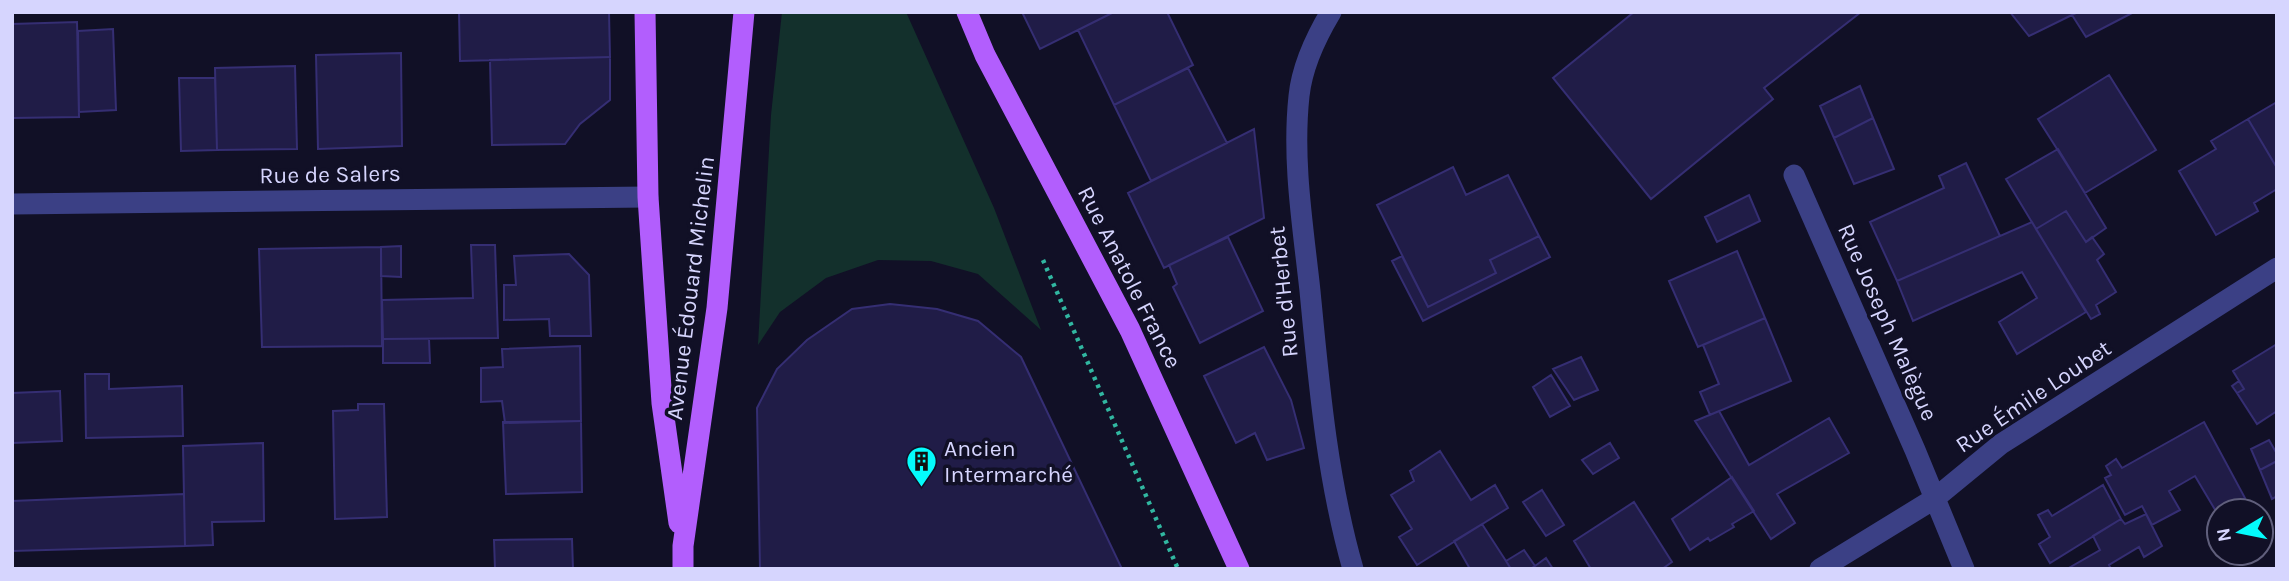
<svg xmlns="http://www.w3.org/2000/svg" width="2289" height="581" font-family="Karla,sans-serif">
<rect width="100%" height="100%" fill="#111026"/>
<!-- green -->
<path fill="#13302c" d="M 782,12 L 906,12 L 994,208 L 1041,330 L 978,274 L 931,261 L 878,260 L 826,278 L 780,312 L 758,345 L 771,115 Z"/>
<!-- building -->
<path fill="#201c47" stroke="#352e73" stroke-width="2" d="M 459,12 L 609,12 L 610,57 L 460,61 Z
M 1022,12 L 1114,12 L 1040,49 Z
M 1114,12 L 1167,12 L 1193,65 L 1114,105 L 1078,30 Z
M 1634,12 L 1861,12 L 1764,88 L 1773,99 L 1651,199 L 1553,78 Z
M 2010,12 L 2078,12 L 2029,36 Z
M 2078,12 L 2134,12 L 2086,37 L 2072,15 Z
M 77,22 L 79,117 L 12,118 L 12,24 Z
M 113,29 L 116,110 L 79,112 L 78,31 Z
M 401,53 L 402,146 L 318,149 L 316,55 Z
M 610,57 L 610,100 L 580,124 L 565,144 L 492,145 L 490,60 Z
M 295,66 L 297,149 L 217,150 L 215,68 Z
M 1188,68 L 1227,143 L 1151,181 L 1114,105 Z
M 2109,75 L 2156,150 L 2085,193 L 2038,119 Z
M 179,78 L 215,78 L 217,150 L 181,151 Z
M 1860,86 L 1873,118 L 1834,138 L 1820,106 Z
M 2277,102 L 2277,168 L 2248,119 Z
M 1873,118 L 1894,169 L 1854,184 L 1834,138 Z
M 2248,119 L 2277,168 L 2277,189 L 2254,203 L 2258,211 L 2216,235 L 2179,171 L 2216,149 L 2211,141 Z
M 1254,129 L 1264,218 L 1164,268 L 1128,193 Z
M 2058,149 L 2106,228 L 2086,242 L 2066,211 L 2036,229 L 2006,179 Z
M 1966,163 L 2000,236 L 1897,281 L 1870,222 L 1944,188 L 1939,176 Z
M 1453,167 L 1466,195 L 1508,175 L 1539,236 L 1490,260 L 1496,273 L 1428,307 L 1377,205 Z
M 1749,195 L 1760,221 L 1717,242 L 1705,217 Z
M 2066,211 L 2086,242 L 2092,237 L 2104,254 L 2097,260 L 2116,292 L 2096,305 L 2100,314 L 2091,319 L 2036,229 Z
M 2032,222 L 2086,312 L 2017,354 L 1999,322 L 2037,298 L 2022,272 L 1913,321 L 1897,281 Z
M 1539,236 L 1550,257 L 1423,321 L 1392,261 L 1402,256 L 1428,307 L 1496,273 L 1490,260 Z
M 1228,237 L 1263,311 L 1200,343 L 1173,287 L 1177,284 L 1169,265 Z
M 471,245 L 495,245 L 498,338 L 383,339 L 382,300 L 473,298 Z
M 401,246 L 401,277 L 381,276 L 381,247 Z
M 381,247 L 382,346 L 262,347 L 259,249 Z
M 1737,251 L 1765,318 L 1698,347 L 1669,281 Z
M 569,254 L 589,275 L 591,336 L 550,336 L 549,319 L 504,320 L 504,285 L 516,285 L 514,256 Z
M 890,304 L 937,309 L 978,321 L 1021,357 L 1122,569 L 760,569 L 757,408 L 777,369 L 807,340 L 852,309 Z
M 1765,318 L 1791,381 L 1710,415 L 1700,392 L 1719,384 L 1703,345 Z
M 383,339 L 429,339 L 430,363 L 383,363 Z
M 2277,344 L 2277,411 L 2257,424 L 2237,393 L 2244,389 L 2233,371 Z
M 580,346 L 581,421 L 505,423 L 502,401 L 481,402 L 481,368 L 503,367 L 502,349 Z
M 1264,347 L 1291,400 L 1304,448 L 1267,460 L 1255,433 L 1236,443 L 1204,376 Z
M 1581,357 L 1598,390 L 1574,400 L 1553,369 Z
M 85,374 L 109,374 L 109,389 L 182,386 L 183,436 L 86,438 Z
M 1551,375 L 1570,406 L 1550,417 L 1533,387 Z
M 2239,381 L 2244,389 L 2237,393 L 2232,386 Z
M 60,391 L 62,441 L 12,443 L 12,393 Z
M 358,404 L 384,404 L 387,517 L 335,519 L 333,411 L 358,410 Z
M 1719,411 L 1749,465 L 1829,418 L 1849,453 L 1777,494 L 1795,523 L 1771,539 L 1695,421 Z
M 581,421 L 582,492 L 506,494 L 503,422 Z
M 2204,422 L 2245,498 L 2217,513 L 2195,476 L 2169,491 L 2180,510 L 2152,525 L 2142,506 L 2125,515 L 2105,478 L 2111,475 L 2106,466 L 2116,459 L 2122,468 Z
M 2269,440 L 2277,454 L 2277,461 L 2260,470 L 2251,449 Z
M 263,443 L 264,521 L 212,522 L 213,545 L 185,546 L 183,446 Z
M 1610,443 L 1619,458 L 1593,474 L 1582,460 Z
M 1440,451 L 1471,500 L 1495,485 L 1508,508 L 1417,565 L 1399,537 L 1412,529 L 1391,495 L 1414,481 L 1410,471 Z
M 2277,461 L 2277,496 L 2272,499 L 2260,470 Z
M 1732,477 L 1754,511 L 1732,524 L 1734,527 L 1710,541 L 1708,538 L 1690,550 L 1672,519 Z
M 2103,485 L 2121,519 L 2050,563 L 2039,544 L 2050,537 L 2038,515 L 2048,510 L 2052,516 Z
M 1542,490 L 1564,525 L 1546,536 L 1523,502 Z
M 184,494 L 185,546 L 12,551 L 12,501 Z
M 1634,502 L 1672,562 L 1662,569 L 1591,569 L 1574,541 Z
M 2146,514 L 2162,546 L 2144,557 L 2139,547 L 2109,565 L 2111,569 L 2067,569 L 2100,550 L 2093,536 L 2121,519 L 2125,524 Z
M 1482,524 L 1506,561 L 1511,569 L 1470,569 L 1454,541 Z
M 572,539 L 573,569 L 495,569 L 494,540 Z
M 1524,550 L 1535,566 L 1530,569 L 1511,569 L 1506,561 Z
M 1546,558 L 1553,569 L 1530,569 L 1535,566 Z"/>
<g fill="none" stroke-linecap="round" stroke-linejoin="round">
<!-- path -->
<path stroke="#31b7a1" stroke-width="4.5" stroke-dasharray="3.5 5" stroke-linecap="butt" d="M 1043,260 L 1178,569"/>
<!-- minor -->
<path stroke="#3b4085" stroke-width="21" d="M 1331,12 C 1316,37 1302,67 1299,96 C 1292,161 1303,226 1310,291 C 1319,385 1327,478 1353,569
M 1794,175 L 1915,450 L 1964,569
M 12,204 L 648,197
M 1820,569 L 1934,499 L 2001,444 L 2277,268"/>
<!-- major -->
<path stroke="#b25efd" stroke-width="21" d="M 645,12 L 648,197 L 662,403 L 679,523
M 967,12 L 985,55 L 1130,330 L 1239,569
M 683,569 L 683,546 L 717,308 L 744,12"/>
</g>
<!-- icons -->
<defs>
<symbol id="building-pin" viewBox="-11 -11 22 30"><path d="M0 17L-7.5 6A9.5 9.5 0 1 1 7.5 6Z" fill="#04fbfc" stroke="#111026"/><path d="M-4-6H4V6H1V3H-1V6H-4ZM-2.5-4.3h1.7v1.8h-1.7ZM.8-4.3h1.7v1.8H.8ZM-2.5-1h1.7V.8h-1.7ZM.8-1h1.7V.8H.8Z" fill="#111"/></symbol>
</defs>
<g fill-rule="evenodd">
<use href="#building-pin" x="904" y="444" width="35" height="47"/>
</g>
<g text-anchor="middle" stroke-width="7" stroke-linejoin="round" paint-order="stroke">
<!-- street labels -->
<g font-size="23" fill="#d6d5fe" stroke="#111026">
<text transform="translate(330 174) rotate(-1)" y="8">Rue de Salers</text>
<text transform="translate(1130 277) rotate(63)" y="8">Rue Anatole France</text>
<text transform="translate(690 288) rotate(-83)" y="8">Avenue Édouard Michelin</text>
<text transform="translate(1283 292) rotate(-96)" y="8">Rue d'Herbet</text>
<text transform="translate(1888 322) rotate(66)" y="8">Rue Joseph Malègue</text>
<text transform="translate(2033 396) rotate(-34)" y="8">Rue Émile Loubet</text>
</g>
<!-- poi labels -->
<g font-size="23" fill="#d6d5fe" stroke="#111026" text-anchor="start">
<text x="944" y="456">Ancien<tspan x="944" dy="26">Intermarché</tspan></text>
</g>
</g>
<!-- border -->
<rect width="2289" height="581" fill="none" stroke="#d6d5fe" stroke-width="28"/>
<!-- north arrow -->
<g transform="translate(2240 532) rotate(260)"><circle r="33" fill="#111026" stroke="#605f7c" stroke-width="2"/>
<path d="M0-5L12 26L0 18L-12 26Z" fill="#04fbfc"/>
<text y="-10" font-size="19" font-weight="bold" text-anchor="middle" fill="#d6d5fe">N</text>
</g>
</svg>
